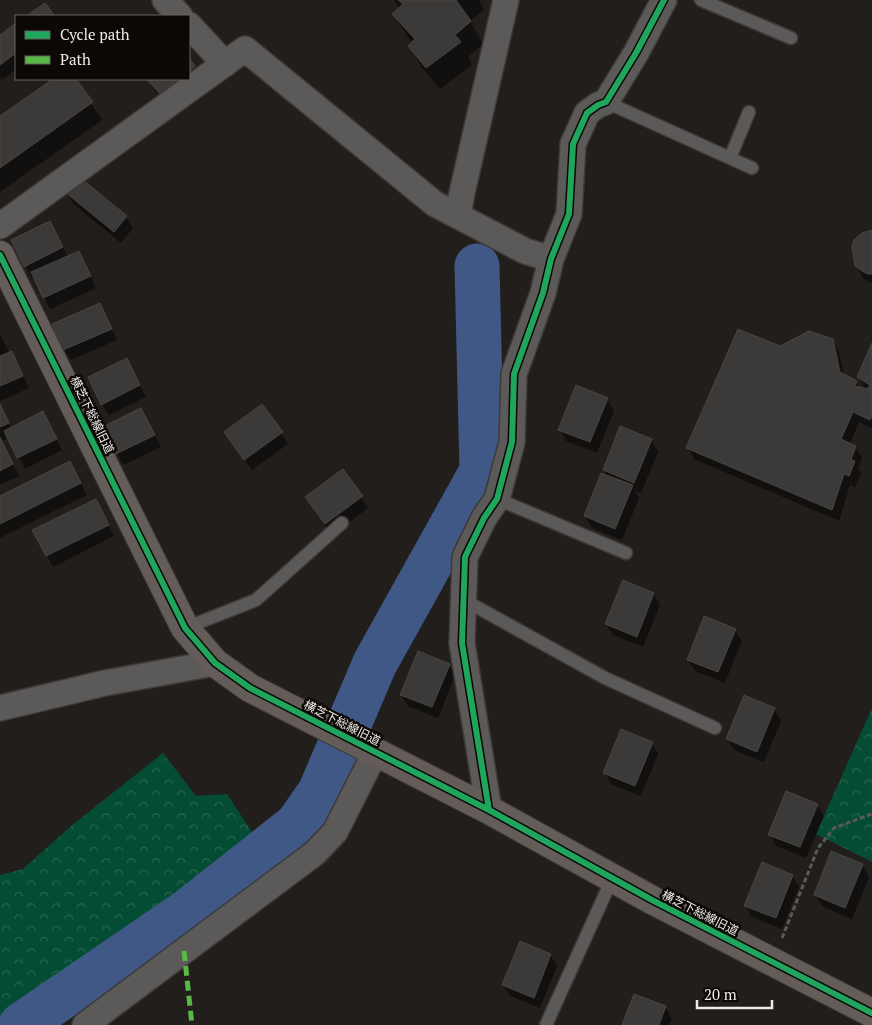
<svg xmlns="http://www.w3.org/2000/svg" width="872" height="1025" font-family="'PT Serif','Noto Sans JP',serif">
<defs>
<pattern id="forest-crowns" width="20" height="18" patternUnits="userSpaceOnUse" patternTransform="scale(1.25)"><rect width="20" height="18" fill="#044c33"/><path d="M2 6a3 3 0 1 1 6 0M12 15a3 3 0 1 1 6 0" fill="none" stroke="#296651"/></pattern>
</defs>
<rect width="100%" height="100%" fill="#211e1c"/>
<!-- forest -->
<path fill="url(#forest-crowns)" d="M 872,708 L 872,862 L 816,834 Z
M 163,753 L 196,796 L 227,794 L 260,844 L 108,952 L 12,1018 L 0,1023 L 0,875 L 23,869 L 71,826 Z"/>
<!-- shadow -->
<path fill="#0007" d="M 394,0 L 479,0 L 484,10 L 470,21 L 483,44 L 468,57 L 472,65 L 440,89 L 422,68 L 409,46 L 413,43 L 407,36 L 394,14 L 400,9 Z
M 16,25 L 16,69 L 2,80 L 0,77 L 0,36 Z
M 189,60 L 201,78 L 169,107 L 154,90 L 147,79 L 189,79 Z
M 55,79 L 75,79 L 102,120 L 0,192 L 0,118 Z
M 67,192 L 126,217 L 133,228 L 121,243 L 73,204 Z
M 872,231 L 872,283 L 863,278 L 856,266 Z
M 56,234 L 68,257 L 79,252 L 96,288 L 50,309 L 35,277 L 32,278 L 12,241 Z
M 100,304 L 117,340 L 71,360 L 64,349 Z
M 0,334 L 9,353 L 12,352 L 18,364 L 29,388 L 0,401 Z
M 833,340 L 839,352 L 844,376 L 856,382 L 860,389 L 866,390 L 859,377 L 872,346 L 872,428 L 859,422 L 850,444 L 855,447 L 862,458 L 858,468 L 861,473 L 855,487 L 850,485 L 839,521 L 694,459 L 688,447 L 780,348 Z
M 133,371 L 146,397 L 109,415 L 102,404 Z
M 607,399 L 614,411 L 597,453 L 566,441 L 560,429 Z
M 0,405 L 11,429 L 49,424 L 62,450 L 25,469 L 9,438 L 1,441 L 19,476 L 0,485 Z
M 147,421 L 161,447 L 123,465 L 104,428 Z
M 226,433 L 281,433 L 288,444 L 252,470 Z
M 651,440 L 658,452 L 641,493 L 635,491 L 639,498 L 622,540 L 592,528 L 585,516 L 608,477 L 604,470 Z
M 343,470 L 368,508 L 332,535 L 306,497 Z
M 76,474 L 87,495 L 0,538 L 0,498 Z
M 102,512 L 114,536 L 53,567 L 34,531 Z
M 654,594 L 660,605 L 643,647 L 613,635 L 606,624 Z
M 735,630 L 742,641 L 725,683 L 695,671 L 688,660 Z
M 449,665 L 455,676 L 438,718 L 408,706 L 401,695 Z
M 774,709 L 781,721 L 764,762 L 734,750 L 727,739 Z
M 652,743 L 658,754 L 641,796 L 611,784 L 605,773 Z
M 817,805 L 824,816 L 806,858 L 776,846 L 770,835 Z
M 862,865 L 869,877 L 852,919 L 822,906 L 815,895 Z
M 792,876 L 799,887 L 782,929 L 752,917 L 745,906 Z
M 550,955 L 557,966 L 540,1008 L 510,996 L 503,985 Z
M 665,1007 L 672,1019 L 669,1025 L 623,1025 Z"/>
<g fill="none" stroke-linecap="round" stroke-linejoin="round">
<!-- river -->
<path stroke="#3f5885" stroke-width="45" d="M 21,1025 L 188,911 L 297,825 L 320,792 L 375,663 L 482,471 L 477,266"/>
</g>
<!-- building -->
<path fill="#3c3a38" stroke="#484543" d="M 398,0 L 456,0 L 471,21 L 455,35 L 461,42 L 426,68 L 408,46 L 415,39 L 392,14 L 403,4 Z
M 45,3 L 55,16 L 26,16 Z
M 16,23 L 16,53 L 0,65 L 0,35 Z
M 189,58 L 195,66 L 189,72 Z
M 53,79 L 76,79 L 93,102 L 0,168 L 0,116 Z
M 146,79 L 181,79 L 162,96 Z
M 78,176 L 127,216 L 114,232 L 65,192 Z
M 50,221 L 63,247 L 24,267 L 11,240 Z
M 872,230 L 872,274 L 868,274 L 862,271 L 855,266 L 852,246 L 854,240 L 862,233 Z
M 79,251 L 91,276 L 43,298 L 31,272 Z
M 100,303 L 112,329 L 63,350 L 52,324 Z
M 738,329 L 780,346 L 809,331 L 833,339 L 840,372 L 857,381 L 855,386 L 867,389 L 870,385 L 857,377 L 872,343 L 872,416 L 870,420 L 853,412 L 841,439 L 856,446 L 851,460 L 855,461 L 849,476 L 844,474 L 832,510 L 686,448 Z
M 12,351 L 23,376 L 0,386 L 0,356 Z
M 127,358 L 140,385 L 101,405 L 88,377 Z
M 576,385 L 608,398 L 590,442 L 558,430 Z
M 0,404 L 9,423 L 0,427 Z
M 262,404 L 283,432 L 244,460 L 224,432 Z
M 141,408 L 155,435 L 116,454 L 102,427 Z
M 43,411 L 57,439 L 17,458 L 4,431 Z
M 620,426 L 652,439 L 634,483 L 603,470 Z
M 0,437 L 13,464 L 0,471 Z
M 70,461 L 81,483 L 0,524 L 0,496 Z
M 343,469 L 363,496 L 325,524 L 305,497 Z
M 601,473 L 633,485 L 615,529 L 584,516 Z
M 96,499 L 109,525 L 46,556 L 32,530 Z
M 623,580 L 654,593 L 637,637 L 605,624 Z
M 704,616 L 736,629 L 718,672 L 687,660 Z
M 418,651 L 450,664 L 432,707 L 400,695 Z
M 744,695 L 775,708 L 757,752 L 726,739 Z
M 621,729 L 653,742 L 635,786 L 603,773 Z
M 786,791 L 818,804 L 800,847 L 768,835 Z
M 831,851 L 863,864 L 845,908 L 814,895 Z
M 762,862 L 793,875 L 776,918 L 744,906 Z
M 520,941 L 551,954 L 534,998 L 502,985 Z
M 634,994 L 666,1006 L 659,1025 L 622,1025 Z"/>
<g fill="none" stroke-linecap="round" stroke-linejoin="round">
<defs>
<path id="lane" d="M 701,0 L 791,38
M 606,102 L 752,168
M 730,158 L 749,112
M 497,499 L 626,553
M 464,600 L 605,678 L 715,728
M 185,628 L 256,600 L 342,523
M 546,1025 L 612,879"/>
<path id="street" d="M 165,0 L 180,16
M 189,25 L 225,64
M 458,216 L 462,193 L 506,0
M 0,226 L 245,49 L 435,204 L 525,251 L 551,259
M 0,708 L 105,683 L 215,663
M 489,810 L 462,643 L 465,557 L 484,518 L 497,499 L 512,442 L 514,374 L 543,293 L 551,259 L 569,214 L 573,144 L 587,113 L 598,105 L 606,102 L 636,53 L 664,0
M 85,1025 L 315,853 L 335,832 L 375,753"/>
<path id="secondary" d="M 0,255 L 185,628 L 215,663 L 250,688 L 489,810 L 652,900 L 872,1013"/>
</defs>
<!-- lane casing -->
<use href="#lane" stroke="#3c3938" stroke-width="15"/>
<!-- street casing -->
<use href="#street" stroke="#3c3938" stroke-width="28"/>
<!-- secondary casing -->
<use href="#secondary" stroke="#3c3938" stroke-width="30"/>
<!-- path -->
<path stroke="#5c5a58" stroke-width="3" stroke-dasharray="5 2.5" stroke-linecap="butt" d="M 782,938 L 818,848 L 834,828 L 872,814"/>
<!-- lane -->
<use href="#lane" stroke="#5c5a58" stroke-width="12"/>
<!-- street -->
<use href="#street" stroke="#5c5a58" stroke-width="25"/>
<!-- secondary -->
<use href="#secondary" stroke="#635c59" stroke-width="28"/>
<!-- quiet -->
<path stroke="#58b947" stroke-width="5" stroke-dasharray="10 5" stroke-linecap="butt" d="M 184,951 L 192,1025"/>
<defs>
<path id="cycleway" d="M 0,255 L 185,628 L 215,663 L 250,688 L 489,810 L 652,900 L 872,1013
M 489,810 L 462,643 L 465,557 L 484,518 L 497,499 L 512,442 L 514,374 L 543,293 L 551,259 L 569,214 L 573,144 L 587,113 L 598,105 L 606,102 L 636,53 L 664,0"/>
</defs>
<!-- cycleway casing -->
<use href="#cycleway" stroke="#0b0806" stroke-width="9"/>
<!-- cycleway -->
<use href="#cycleway" stroke="#20a55d" stroke-width="6"/>
</g>
<g text-anchor="middle" stroke-width="5" stroke-linejoin="round" paint-order="stroke">
<!-- street labels -->
<g font-size="12" fill="#f0ebe8" stroke="#0b0806">
<text transform="translate(92 415) rotate(64)" y="4">横芝下総線旧道</text>
<text transform="translate(342 723) rotate(27)" y="4">横芝下総線旧道</text>
<text transform="translate(700 913) rotate(27)" y="4">横芝下総線旧道</text>
</g>
</g>
<!-- legend -->
<rect x="15" y="15" width="175" height="65" fill="#0b0806" stroke="#676360"/>
<rect x="25" y="31" width="25" height="8" fill="#20a55d" stroke="#676360"/>
<text x="60" y="40" font-size="15" fill="#f0ebe8">Cycle path</text>
<rect x="25" y="56" width="25" height="8" fill="#58b947" stroke="#676360"/>
<text x="60" y="65" font-size="15" fill="#f0ebe8">Path</text>
<!-- scale -->
<path d="M697 1000v8h75v-8" fill="none" stroke="#f0ebe8" stroke-width="2.5"/>
<text x="704" y="1000" font-size="15" fill="#f0ebe8" stroke="#0b0806" stroke-width="4" paint-order="stroke">20 m</text>
</svg>
